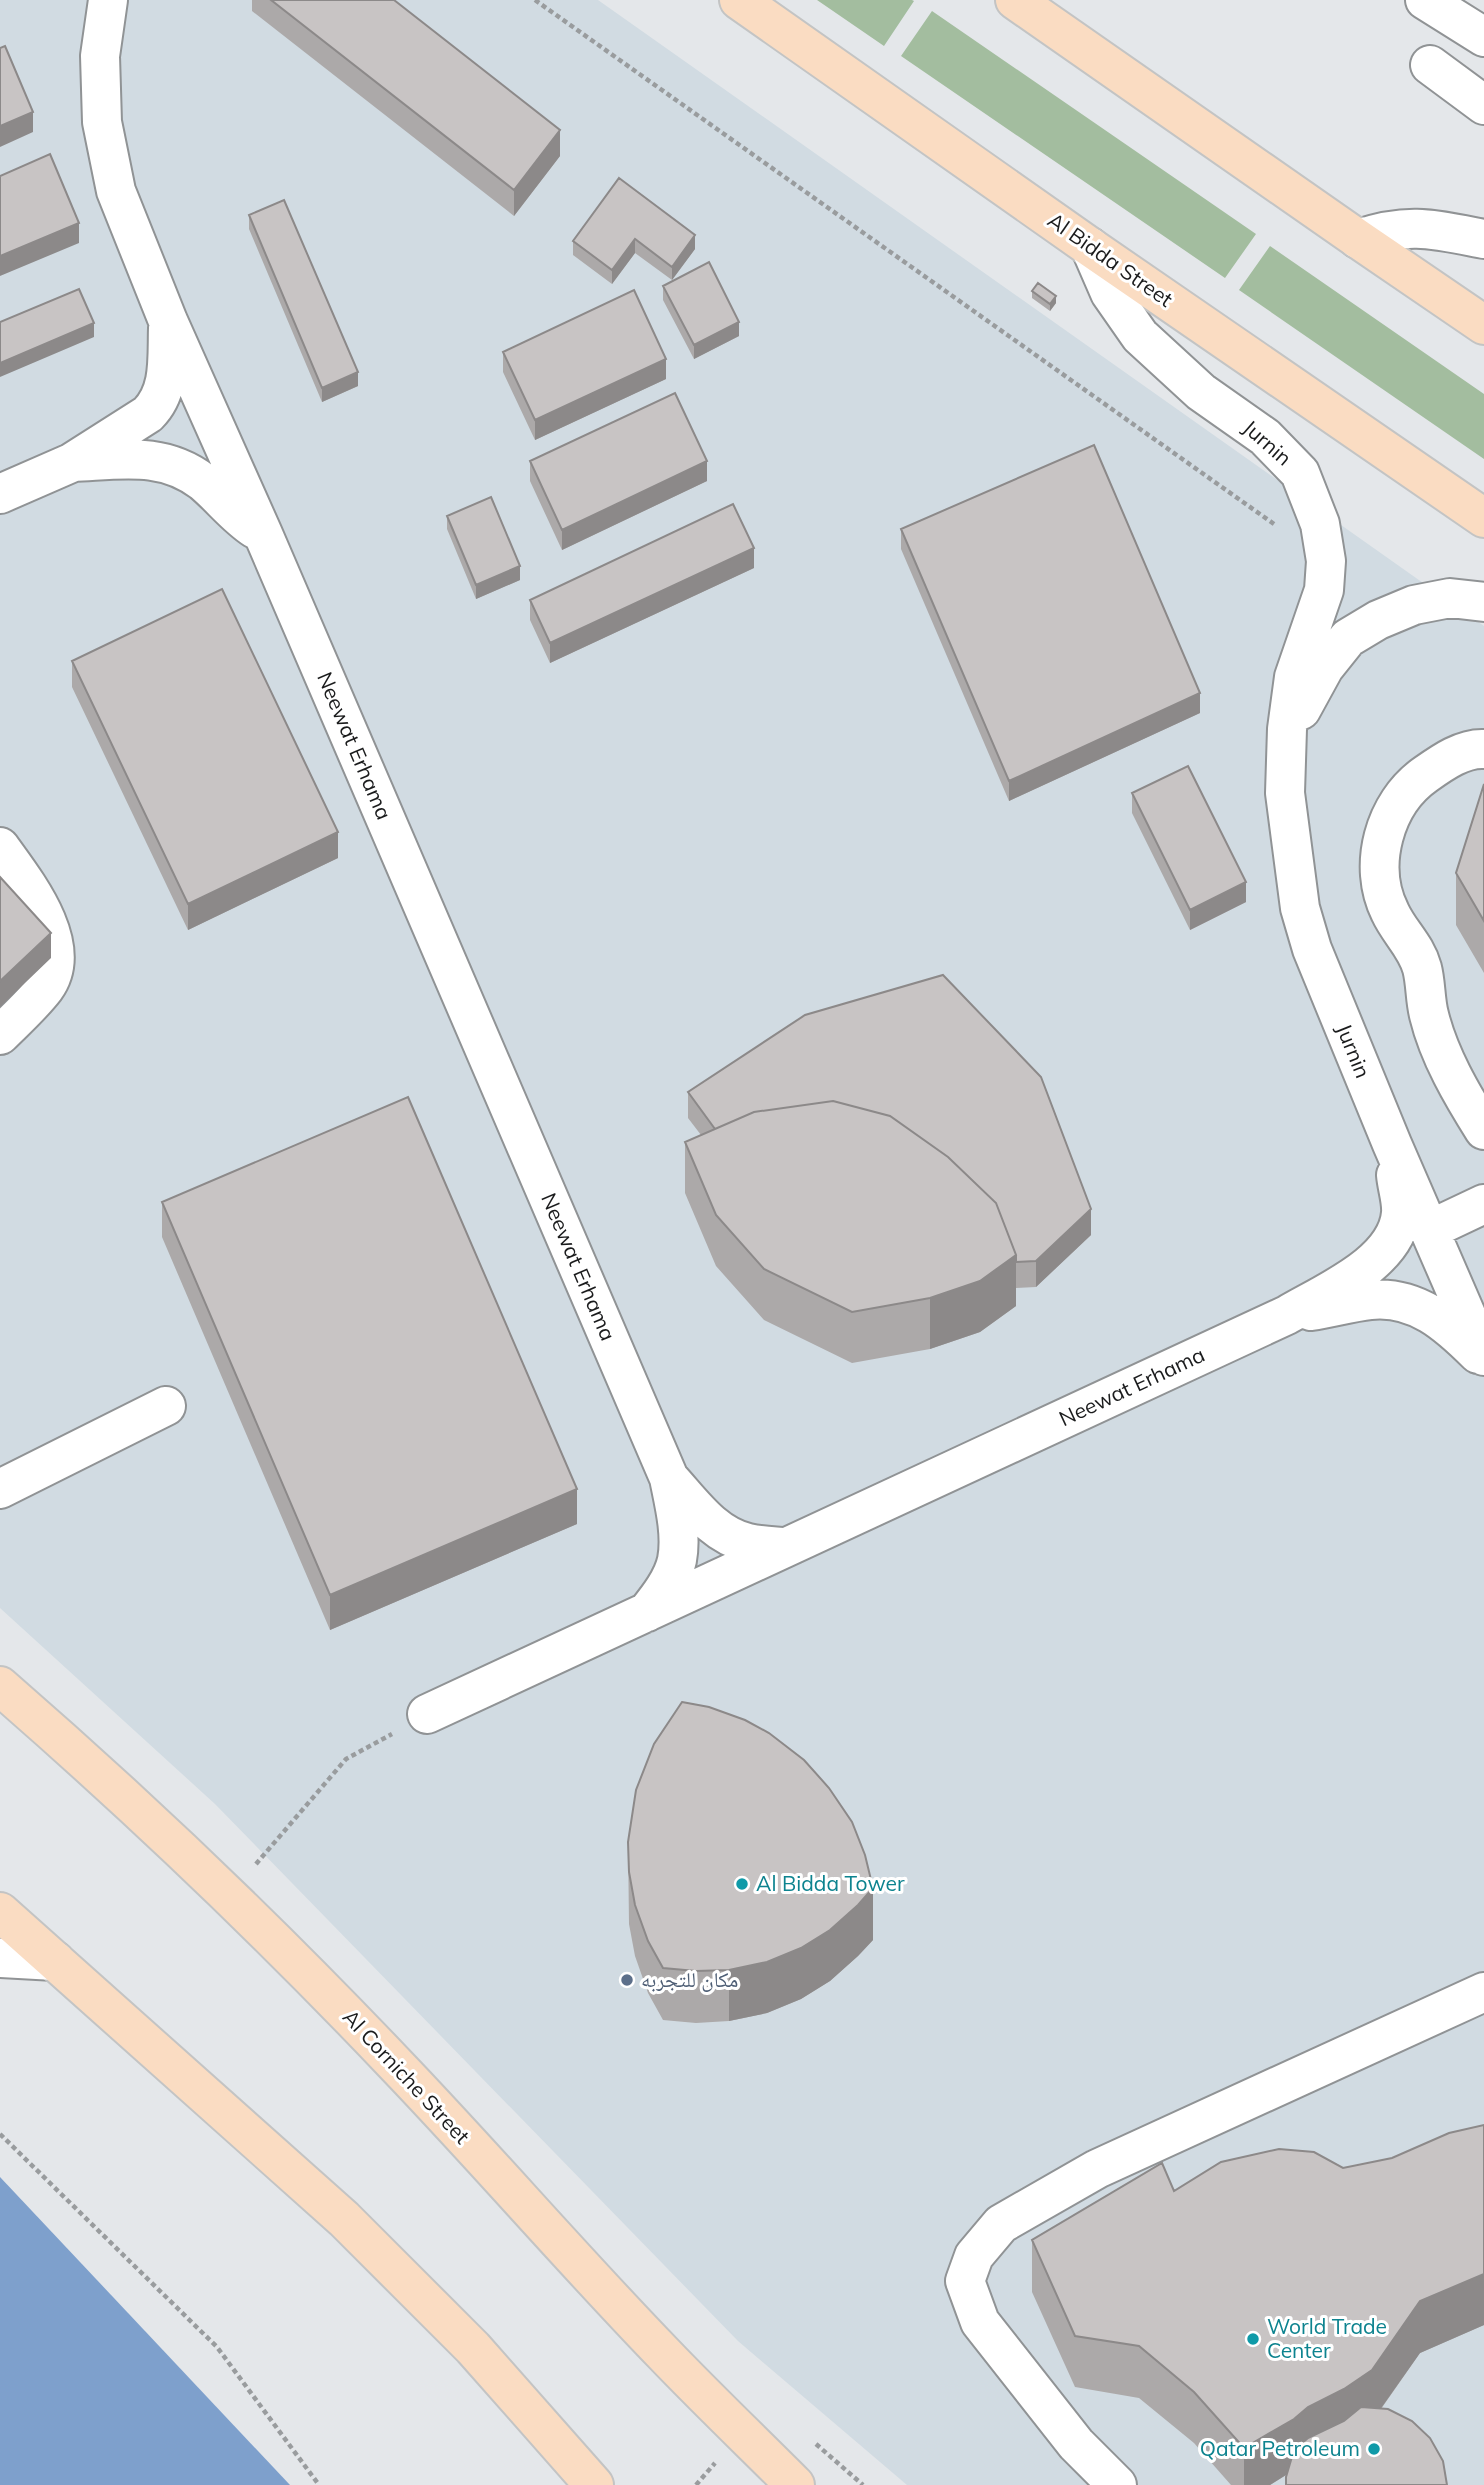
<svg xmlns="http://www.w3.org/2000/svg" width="1484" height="2485" font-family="Mulish,'Noto Naskh Arabic',sans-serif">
<rect width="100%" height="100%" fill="#e4e7ea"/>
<!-- built -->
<path fill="#d1dbe2" d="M 0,0 L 598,0 L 1484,626 L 1484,2485 L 907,2485 L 738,2341 L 215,1804 L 0,1608 Z"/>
<!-- green -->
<path fill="#a3bd9f" d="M 817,0 L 912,0 L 914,1 L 884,46 Z
M 932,11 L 1256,234 L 1225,278 L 901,56 Z
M 1270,246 L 1484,394 L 1484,459 L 1239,290 Z"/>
<!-- water -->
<path fill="#7ea0cc" d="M 0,2177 L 290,2485 L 0,2485 Z"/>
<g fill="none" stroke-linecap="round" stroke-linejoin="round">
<defs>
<path id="minor" d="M 108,0 L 100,56 L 102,122 L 116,191 L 168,321 L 263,534 L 669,1478 C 674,1503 682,1534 677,1560 C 673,1579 659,1597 647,1612
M 1425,0 L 1484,37
M 1430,65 L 1484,105
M 1358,239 C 1409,222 1433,229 1484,239
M 1090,247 L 1110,293 L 1140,336 L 1201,392 L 1265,437 L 1300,473 L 1320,524 L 1326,561 L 1324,590 L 1294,677 L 1287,729 L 1285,793 L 1300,908 L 1312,949 L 1392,1144 L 1484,1356
M 73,462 C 120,460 163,451 203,482 C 221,497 235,516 255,529
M 0,494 L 71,463 L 148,414 C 171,391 167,358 168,328
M 1301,710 L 1324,668 L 1348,638 L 1378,620 L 1414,605 L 1450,598 L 1484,602
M 1484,749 C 1463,748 1443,762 1426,774 C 1384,803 1367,866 1390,912 C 1399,932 1416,946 1422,968 C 1426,983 1425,1000 1429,1015 C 1439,1056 1462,1095 1484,1130
M 0,847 C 25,882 76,945 45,988 C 32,1005 15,1020 0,1035
M 1429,1230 L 1484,1204
M 1311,1311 C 1331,1308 1351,1302 1370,1300 C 1416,1295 1448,1324 1478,1354
M 669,1478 C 692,1503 713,1535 748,1543 C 760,1546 774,1546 786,1547
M 0,1489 L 166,1406
M 427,1714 L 1287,1315 C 1326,1292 1397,1263 1401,1213 C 1402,1201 1397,1187 1396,1175
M 0,1958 L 55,1961
M 1117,2485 L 1076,2444 L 980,2322 L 965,2281 L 974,2256 L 1001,2224 L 1097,2169 L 1484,1992"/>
<path id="major" d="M 739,0 L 1090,247 L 1484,518
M 1015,0 L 1358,239 L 1484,325
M 0,1686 C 138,1806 271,1933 397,2066 C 487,2160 572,2259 663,2353 C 706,2398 751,2441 795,2485
M 0,1912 L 344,2219 L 473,2348 L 594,2485"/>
</defs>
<!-- minor casing -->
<use href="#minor" stroke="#909395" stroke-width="42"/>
<!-- major casing -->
<use href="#major" stroke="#c3c4c4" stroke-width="42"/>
<!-- path -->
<path stroke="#999c9e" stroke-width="4.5" stroke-dasharray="5 3.5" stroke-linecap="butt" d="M 535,0 L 1274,524
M 256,1864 L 346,1759 L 392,1734
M 0,2134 L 217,2347 L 319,2485
M 816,2444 L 863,2485
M 696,2485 L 715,2463"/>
<!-- minor -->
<use href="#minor" stroke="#fff" stroke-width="38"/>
<!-- major -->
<use href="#major" stroke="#fadcc2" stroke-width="38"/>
</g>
<!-- wall -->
<path fill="#aca9a9" d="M 252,0 L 394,0 L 560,156 L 514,216 L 252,11 Z
M 619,178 L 695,249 L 672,280 L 635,253 L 612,284 L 573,255 L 573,241 Z
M 249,215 L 358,386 L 322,402 L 249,229 Z
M 663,286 L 739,336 L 694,359 L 663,300 Z
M 1032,291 L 1056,303 L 1050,311 L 1032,298 Z
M 503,352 L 666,379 L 535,440 L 503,372 Z
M 530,461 L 707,481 L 562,550 L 530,481 Z
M 447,516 L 520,580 L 476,599 L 447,529 Z
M 901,529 L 1200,713 L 1009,801 L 901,549 Z
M 754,568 L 550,663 L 530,620 L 530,600 Z
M 72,661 L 338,858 L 188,930 L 72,687 Z
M 1484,784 L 1484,973 L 1456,925 L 1456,873 Z
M 1132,793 L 1246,902 L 1190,930 L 1132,813 Z
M 688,1092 L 1091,1235 L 1036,1287 L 1016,1288 L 1016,1306 L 980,1332 L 930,1349 L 852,1363 L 764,1320 L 716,1266 L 685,1193 L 685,1142 L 701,1135 L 688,1118 Z
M 162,1202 L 577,1524 L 330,1630 L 162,1237 Z
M 628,1842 L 873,1940 L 858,1956 L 830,1981 L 801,1999 L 767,2013 L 729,2021 L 696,2023 L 663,2020 L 648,1993 L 635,1956 L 629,1924 Z
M 1484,2125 L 1484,2325 L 1420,2353 L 1381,2409 L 1286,2475 L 1270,2485 L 1231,2485 L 1194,2443 L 1139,2398 L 1075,2387 L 1032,2292 L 1032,2240 L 1174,2191 L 1343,2168 L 1392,2158 Z"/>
<!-- shaded-wall -->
<path fill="#8c8989" d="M 33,112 L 33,132 L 0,147 L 0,126 Z
M 560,130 L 560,156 L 514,216 L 514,190 Z
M 79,223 L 79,243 L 0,276 L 0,256 Z
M 695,235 L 695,249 L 672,280 L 672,267 Z
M 635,239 L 635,253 L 612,284 L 612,270 Z
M 1056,296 L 1056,303 L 1050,311 L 1050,304 Z
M 739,322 L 739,336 L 694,359 L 694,345 Z
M 94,323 L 94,337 L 0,377 L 0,363 Z
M 666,359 L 666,379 L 535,440 L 535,420 Z
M 358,372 L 358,386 L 322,402 L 322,388 Z
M 707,461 L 707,481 L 562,550 L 562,530 Z
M 754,548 L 754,568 L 550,663 L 550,643 Z
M 520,566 L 520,580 L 476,599 L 476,585 Z
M 1200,693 L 1200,713 L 1009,801 L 1009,781 Z
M 338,832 L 338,858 L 188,930 L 188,904 Z
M 1246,882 L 1246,902 L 1190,930 L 1190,910 Z
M 51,933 L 51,958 L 0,1007 L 0,981 Z
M 1091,1209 L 1091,1235 L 1036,1287 L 1036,1261 Z
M 1016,1255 L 1016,1306 L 980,1332 L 930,1349 L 930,1298 Z
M 577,1489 L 577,1524 L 330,1630 L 330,1595 Z
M 873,1888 L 873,1940 L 858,1956 L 830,1981 L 801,1999 L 767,2013 L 729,2021 L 729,1970 Z
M 1484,2274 L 1484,2325 L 1420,2353 L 1372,2421 L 1270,2485 L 1244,2485 L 1244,2448 L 1420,2301 Z"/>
<!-- building -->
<path fill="#c8c4c4" stroke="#8c8989" stroke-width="2" d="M 271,0 L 394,0 L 560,130 L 514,190 Z
M 5,46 L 33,112 L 0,126 L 0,48 Z
M 50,154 L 79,223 L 0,256 L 0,176 Z
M 619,178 L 695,235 L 672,267 L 635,239 L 612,270 L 573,241 Z
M 284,200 L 358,372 L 322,388 L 249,215 Z
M 709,262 L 739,322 L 694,345 L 663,286 Z
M 1038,283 L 1056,296 L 1050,304 L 1032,291 Z
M 79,289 L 94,323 L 0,363 L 0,322 Z
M 634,290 L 666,359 L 535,420 L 503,352 Z
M 675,393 L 707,461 L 562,530 L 530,461 Z
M 1094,445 L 1200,693 L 1009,781 L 901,529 Z
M 491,497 L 520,566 L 476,585 L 447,516 Z
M 733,504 L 754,548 L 550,643 L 530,600 Z
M 222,589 L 338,832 L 188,904 L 72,661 Z
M 1188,766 L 1246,882 L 1190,910 L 1132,793 Z
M 1484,784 L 1484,921 L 1456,873 Z
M 0,877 L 51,933 L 0,981 Z
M 943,975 L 1041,1077 L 1091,1209 L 1036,1261 L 1016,1262 L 1016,1255 L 996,1203 L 948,1157 L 890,1116 L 833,1101 L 754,1112 L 715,1129 L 688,1092 L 805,1015 Z
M 408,1097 L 577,1489 L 330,1595 L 162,1202 Z
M 833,1101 L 890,1116 L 948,1157 L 996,1203 L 1016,1255 L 980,1281 L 930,1298 L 852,1312 L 764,1269 L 716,1215 L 685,1142 L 754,1112 Z
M 682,1702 L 709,1707 L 745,1720 L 769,1733 L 804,1760 L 829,1788 L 852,1822 L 865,1855 L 873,1888 L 858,1905 L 830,1930 L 801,1948 L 767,1962 L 729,1970 L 696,1971 L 663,1968 L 648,1941 L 635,1905 L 629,1872 L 628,1842 L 636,1790 L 654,1744 Z
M 1484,2125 L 1484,2274 L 1420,2301 L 1372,2370 L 1344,2389 L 1308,2407 L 1294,2419 L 1244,2448 L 1194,2392 L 1139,2346 L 1075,2336 L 1032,2240 L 1162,2163 L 1174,2191 L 1221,2162 L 1279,2149 L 1314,2152 L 1343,2168 L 1392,2158 L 1449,2133 Z
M 1361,2407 L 1388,2409 L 1412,2421 L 1430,2438 L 1443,2461 L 1447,2485 L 1286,2485 L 1286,2477 L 1294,2450 L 1308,2438 L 1344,2421 Z"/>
<!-- markers -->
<g fill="#0f9aa8" stroke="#fff" stroke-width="2.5">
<circle cx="742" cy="1884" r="7"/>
<circle cx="1253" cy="2339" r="7"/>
<circle cx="1374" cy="2449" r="7"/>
</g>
<circle fill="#5c6f8a" stroke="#fff" stroke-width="2.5" cx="627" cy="1980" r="7"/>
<g text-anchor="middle" stroke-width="6" stroke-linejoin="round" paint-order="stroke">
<!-- street labels -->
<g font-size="21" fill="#1a1b1c" stroke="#fff">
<text transform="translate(1110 260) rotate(35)" y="7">Al Bidda Street</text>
<text transform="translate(1267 443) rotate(41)" y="7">Jurnin</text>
<text transform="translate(354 746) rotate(67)" y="7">Neewat Erhama</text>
<text transform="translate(1353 1051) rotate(68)" y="7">Jurnin</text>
<text transform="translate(578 1267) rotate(67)" y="7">Neewat Erhama</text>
<text transform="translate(1132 1387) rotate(-25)" y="7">Neewat Erhama</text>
<text transform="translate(406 2077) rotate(47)" y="7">Al Corniche Street</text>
</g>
<!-- culture labels -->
<g font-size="21" fill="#0d838f" stroke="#fff" text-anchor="start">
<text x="756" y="1891">Al Bidda Tower</text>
<text x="1267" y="2334">World Trade<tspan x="1267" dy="24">Center</tspan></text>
<text x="1360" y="2456" text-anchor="end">Qatar Petroleum</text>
</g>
<!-- service labels -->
<g font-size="21" fill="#4e5e75" stroke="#fff" text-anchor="start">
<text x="641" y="1987">مكان للتجربه</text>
</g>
</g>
</svg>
